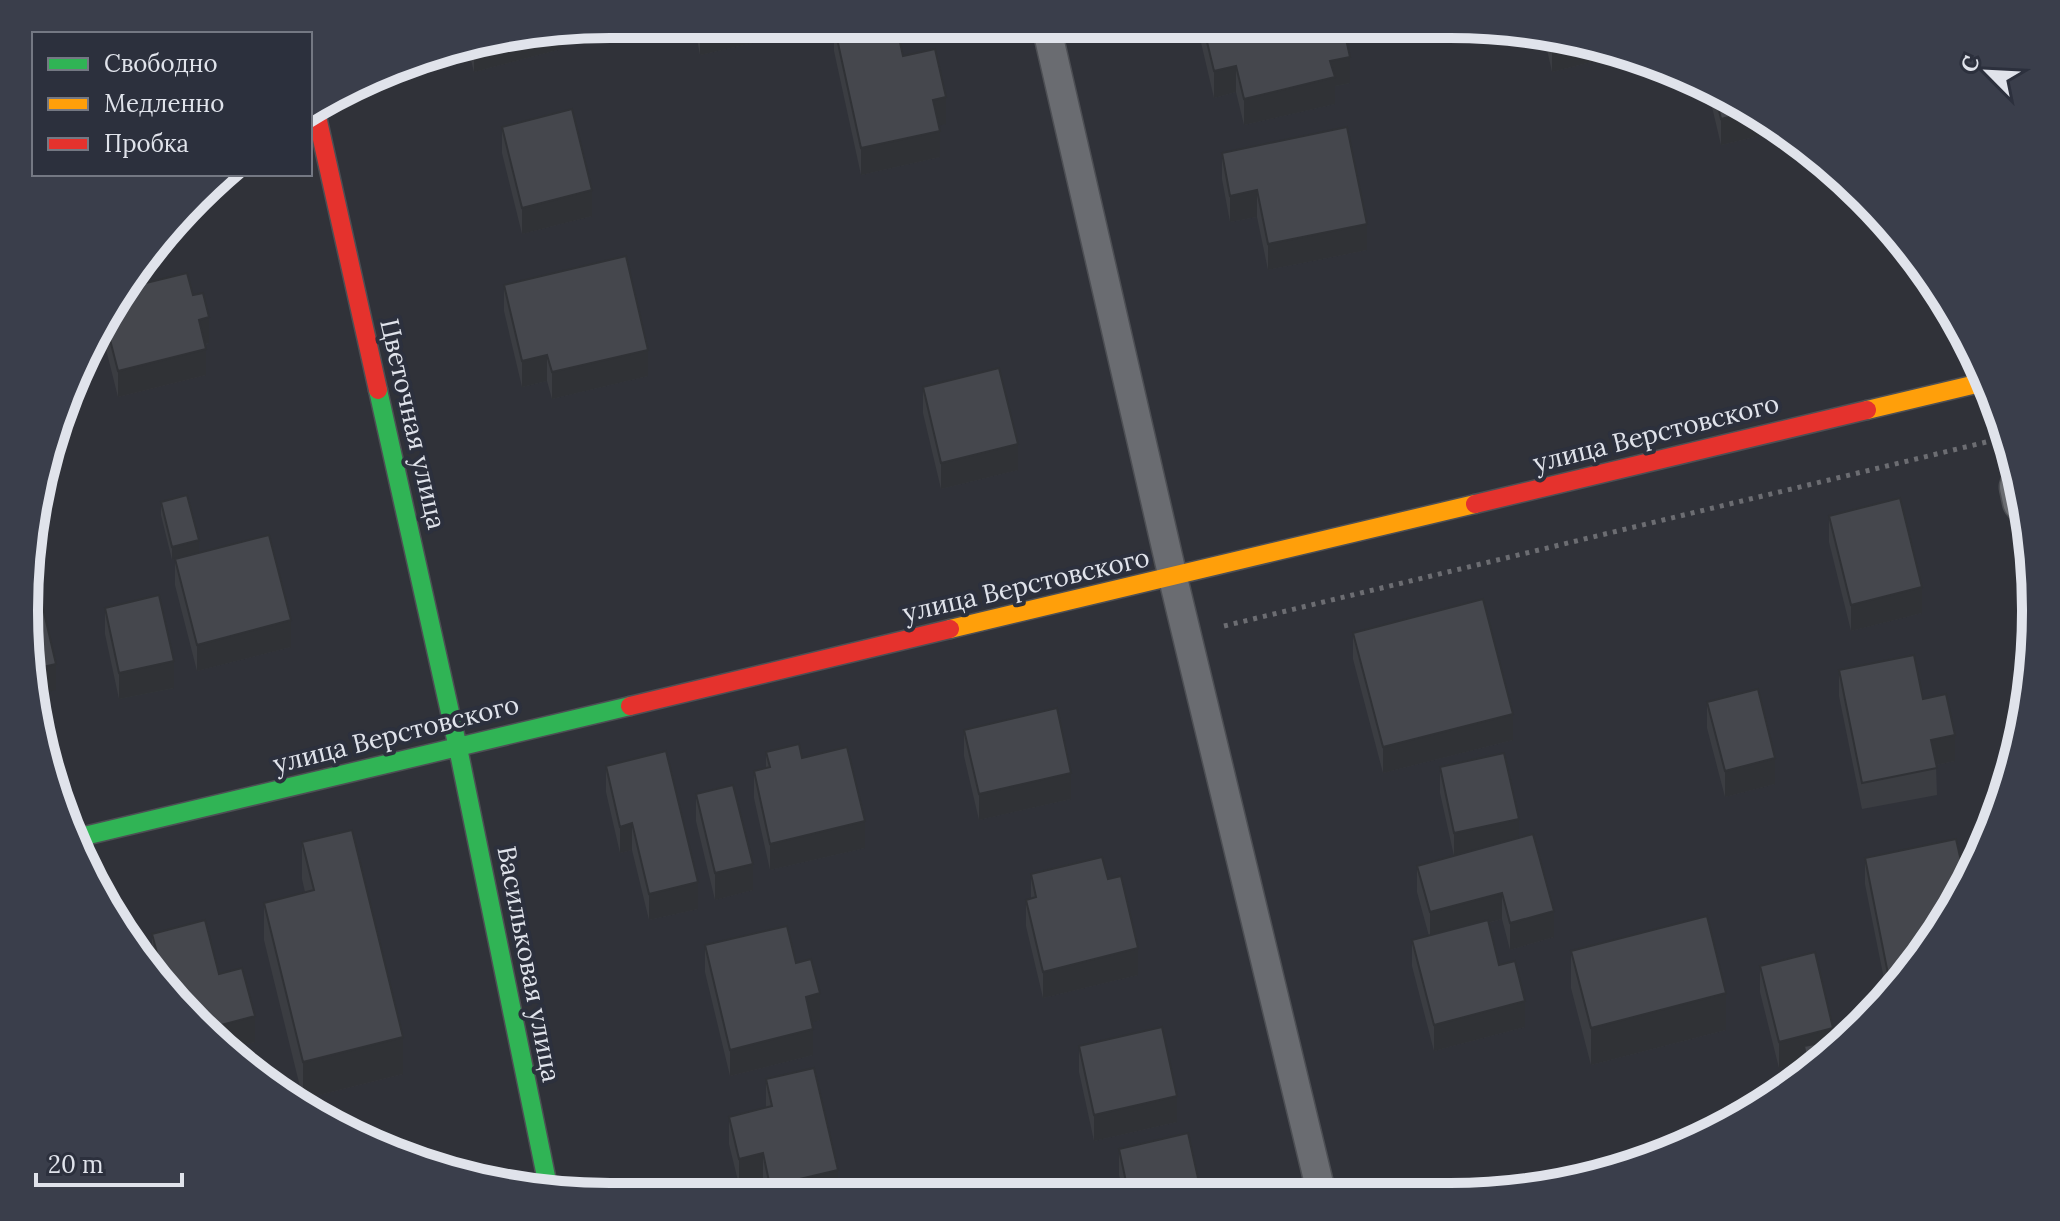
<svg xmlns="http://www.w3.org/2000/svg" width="2060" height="1221" font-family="Lora,serif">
<rect width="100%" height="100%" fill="#303239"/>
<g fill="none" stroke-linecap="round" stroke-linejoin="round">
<defs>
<path id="lane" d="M 1046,25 L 1173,578 L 1322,1196"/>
<path id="street" d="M 2022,487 L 2025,501"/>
<path id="fast" d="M 378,390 L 458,748 L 549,1191
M 76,838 L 630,706"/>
<path id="slow" d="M 1867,410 L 1989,381
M 950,629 L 1475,504"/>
<path id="jam" d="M 316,112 L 378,390
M 1475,504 L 1867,410
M 630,706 L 950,629"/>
</defs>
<!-- lane casing -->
<use href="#lane" stroke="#4d4f54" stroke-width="31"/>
<!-- street casing -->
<use href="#street" stroke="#4d4f54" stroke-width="47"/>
<!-- fast casing -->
<use href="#fast" stroke="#4d4f54" stroke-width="21"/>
<!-- slow casing -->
<use href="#slow" stroke="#4d4f54" stroke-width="21"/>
<!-- jam casing -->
<use href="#jam" stroke="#4d4f54" stroke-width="21"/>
<!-- path -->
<path stroke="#6c6d72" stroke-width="5" stroke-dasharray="4 6" stroke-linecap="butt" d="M 1224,626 L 2007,437"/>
<!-- lane -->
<use href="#lane" stroke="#6a6c71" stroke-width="28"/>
<!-- street -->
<use href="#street" stroke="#6a6c71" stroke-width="44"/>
<!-- fast -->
<use href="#fast" stroke="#30b455" stroke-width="18"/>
<!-- slow -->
<use href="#slow" stroke="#ff9f0a" stroke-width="18"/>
<!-- jam -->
<use href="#jam" stroke="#e5322d" stroke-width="18"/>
</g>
<!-- wall -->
<path fill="#3b3d42" d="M 694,24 L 753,24 L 753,43 L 700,55 Z
M 834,25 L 903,56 L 946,124 L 938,125 L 940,157 L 861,175 L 834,51 Z
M 1199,25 L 1343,25 L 1350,83 L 1335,86 L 1335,104 L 1244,125 L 1236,92 L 1214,98 L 1199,34 Z
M 561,32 L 561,49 L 474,72 L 468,48 Z
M 1544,36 L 1607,49 L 1607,58 L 1552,72 Z
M 1708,90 L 1776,123 L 1784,130 L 1721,145 Z
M 502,127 L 592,216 L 522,234 L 502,153 Z
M 1222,153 L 1367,250 L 1268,270 L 1257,217 L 1230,222 L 1222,179 Z
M 504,285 L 648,376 L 552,399 L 547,381 L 522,387 L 504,311 Z
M 121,289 L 193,295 L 209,343 L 205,345 L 206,375 L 118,397 L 101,329 Z
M 923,387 L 1018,470 L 941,489 L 923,413 Z
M 161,502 L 199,553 L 291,647 L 197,671 L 175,585 L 175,559 L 172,560 L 161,515 Z
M 1829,516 L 1922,613 L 1851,631 L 1829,542 Z
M 105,608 L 174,688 L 119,699 L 105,634 Z
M 1353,633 L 1513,740 L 1383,773 L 1353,659 Z
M 1839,670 L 1923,699 L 1955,761 L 1936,765 L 1937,795 L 1862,809 L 1839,696 Z
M 1707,702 L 1775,784 L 1725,797 L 1707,728 Z
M 964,730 L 1071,799 L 979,820 L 964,756 Z
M 766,752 L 802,758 L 865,848 L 770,870 L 754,798 L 754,771 L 766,768 Z
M 606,766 L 698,909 L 649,920 L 632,850 L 620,853 L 606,792 Z
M 1440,767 L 1519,838 L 1554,937 L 1510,950 L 1502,919 L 1488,923 L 1499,965 L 1525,1027 L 1434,1051 L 1412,966 L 1412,940 L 1429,936 L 1417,892 L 1417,866 L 1454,856 L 1440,793 Z
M 696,794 L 753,890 L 715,900 L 696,821 Z
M 302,842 L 403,1074 L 303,1099 L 264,940 L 264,903 L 305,892 L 302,879 Z
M 1865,858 L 1937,937 L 1887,994 L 1865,884 Z
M 1031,874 L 1108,879 L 1138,975 L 1043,998 L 1026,926 L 1026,900 L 1031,898 Z
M 152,934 L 219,974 L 255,1042 L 231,1048 L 157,978 L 152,960 Z
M 705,945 L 796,963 L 820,1020 L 811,1022 L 813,1055 L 730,1076 L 705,972 Z
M 1571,951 L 1726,1030 L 1591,1065 L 1571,988 Z
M 1760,966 L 1833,1041 L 1837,1051 L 1805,1074 L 1804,1062 L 1779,1068 L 1760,992 Z
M 1079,1046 L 1177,1122 L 1094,1141 L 1079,1072 Z
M 766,1079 L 838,1196 L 767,1196 L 763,1179 L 739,1185 L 729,1144 L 729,1117 L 766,1108 Z
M 1119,1149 L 1202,1196 L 1124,1196 L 1119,1175 Z"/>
<!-- shaded-wall -->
<path fill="#303236" d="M 721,24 L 753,24 L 753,43 L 700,55 L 700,29 Z
M 1437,25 L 1480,25 L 1480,27 L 1437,36 Z
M 561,32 L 561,49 L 474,72 L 474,46 Z
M 1569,41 L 1607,49 L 1607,58 L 1552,72 L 1552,46 Z
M 1350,57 L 1350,83 L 1335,86 L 1335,104 L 1244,125 L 1244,99 L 1330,61 Z
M 1236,66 L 1236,92 L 1214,98 L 1214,71 Z
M 946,97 L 946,124 L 933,127 L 933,100 Z
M 1752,111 L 1776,123 L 1784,130 L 1721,145 L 1721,119 Z
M 940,131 L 940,157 L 861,175 L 861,148 Z
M 592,190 L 592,216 L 522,234 L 522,208 Z
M 1257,190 L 1257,217 L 1230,222 L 1230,196 Z
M 1367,224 L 1367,250 L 1268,270 L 1268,244 Z
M 209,317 L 209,343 L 199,346 L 199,320 Z
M 206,349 L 206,375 L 118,397 L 118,371 Z
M 648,350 L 648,376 L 552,399 L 552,372 Z
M 547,355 L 547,381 L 522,387 L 522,361 Z
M 1018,444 L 1018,470 L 941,489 L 941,463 Z
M 199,540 L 199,553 L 172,560 L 172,547 Z
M 1922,587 L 1922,613 L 1851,631 L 1851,605 Z
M 291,620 L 291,647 L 197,671 L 197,645 Z
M 174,661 L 174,688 L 119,699 L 119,673 Z
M 56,664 L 56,690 L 38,694 L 34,669 Z
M 1513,714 L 1513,740 L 1383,773 L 1383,747 Z
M 1955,735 L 1955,761 L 1931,766 L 1931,740 Z
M 1775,758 L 1775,784 L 1725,797 L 1725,771 Z
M 1071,773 L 1071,799 L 979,820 L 979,794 Z
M 1519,819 L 1519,845 L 1454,859 L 1454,833 Z
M 865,821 L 865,848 L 770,870 L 770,844 Z
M 632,823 L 632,850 L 620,853 L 620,827 Z
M 753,864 L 753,890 L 715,900 L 715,873 Z
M 698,882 L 698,909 L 649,920 L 649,894 Z
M 1502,893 L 1502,919 L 1430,938 L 1430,912 Z
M 1554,911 L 1554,937 L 1510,950 L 1510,923 Z
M 1138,948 L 1138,975 L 1043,998 L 1043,972 Z
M 820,993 L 820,1020 L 806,1024 L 806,997 Z
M 1726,993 L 1726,1030 L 1591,1065 L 1591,1028 Z
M 1525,1001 L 1525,1027 L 1434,1051 L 1434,1025 Z
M 255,1016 L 255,1042 L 231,1048 L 210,1028 Z
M 1833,1028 L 1833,1054 L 1804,1046 L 1804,1062 L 1779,1068 L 1779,1042 Z
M 813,1029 L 813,1055 L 730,1076 L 730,1050 Z
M 403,1037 L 403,1074 L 303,1099 L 303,1062 Z
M 1177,1096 L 1177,1122 L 1094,1141 L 1094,1115 Z
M 763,1153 L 763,1179 L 739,1185 L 739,1159 Z
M 838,1170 L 838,1196 L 770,1196 L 770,1186 Z"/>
<!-- building -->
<path fill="#45474d" stroke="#303236" stroke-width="2" d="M 699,24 L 721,24 L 700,29 Z
M 896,24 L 903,56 L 935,49 L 946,97 L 933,100 L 940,131 L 861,148 L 834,25 Z
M 1203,25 L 1343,25 L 1350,57 L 1330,61 L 1335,77 L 1244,99 L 1236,66 L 1214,71 Z
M 1550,38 L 1569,41 L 1552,46 Z
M 1715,93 L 1752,111 L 1721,119 Z
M 572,109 L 592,190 L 522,208 L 502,127 Z
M 1347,127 L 1367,224 L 1268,244 L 1257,190 L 1230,196 L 1222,153 Z
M 626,256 L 648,350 L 552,372 L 547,355 L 522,361 L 504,285 Z
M 187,273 L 193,295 L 203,293 L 209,317 L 199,320 L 206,349 L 118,371 L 105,320 L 121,289 Z
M 999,368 L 1018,444 L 941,463 L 923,387 Z
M 187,495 L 199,540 L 172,547 L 161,502 Z
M 1900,498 L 1922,587 L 1851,605 L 1829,516 Z
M 269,535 L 291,620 L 197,645 L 175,559 Z
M 159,595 L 174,661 L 119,673 L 105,608 Z
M 1483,599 L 1513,714 L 1383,747 L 1353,633 Z
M 42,604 L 56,664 L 34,669 L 24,611 L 24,608 Z
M 1914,655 L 1923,699 L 1946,694 L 1955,735 L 1931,740 L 1937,768 L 1862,783 L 1839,670 Z
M 1758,689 L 1775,758 L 1725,771 L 1707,702 Z
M 1057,708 L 1071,773 L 979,794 L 964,730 Z
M 799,744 L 802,758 L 847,747 L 865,821 L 770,844 L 754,771 L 770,767 L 766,752 Z
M 666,751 L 698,882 L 649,894 L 632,823 L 620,827 L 606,766 Z
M 1504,753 L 1519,819 L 1454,833 L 1440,767 Z
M 733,785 L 753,864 L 715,873 L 696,794 Z
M 352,830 L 403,1037 L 303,1062 L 264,903 L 314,890 L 302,842 Z
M 1533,834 L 1554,911 L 1510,923 L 1502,893 L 1430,912 L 1417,866 Z
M 1956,839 L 1966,883 L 1937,937 L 1891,989 L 1865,858 Z
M 1102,857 L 1108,879 L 1121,876 L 1138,948 L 1043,972 L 1026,900 L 1036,897 L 1031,874 Z
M 1707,916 L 1726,993 L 1591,1028 L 1571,951 Z
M 205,920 L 219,974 L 242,968 L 255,1016 L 210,1028 L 166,987 L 152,934 Z
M 1488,920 L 1499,965 L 1515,961 L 1525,1001 L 1434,1025 L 1412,940 Z
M 787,926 L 796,963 L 811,959 L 820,993 L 806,997 L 813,1029 L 730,1050 L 705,945 Z
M 1815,952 L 1833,1028 L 1779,1042 L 1760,966 Z
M 1162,1027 L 1177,1096 L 1094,1115 L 1079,1046 Z
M 1848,1038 L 1837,1051 L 1809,1071 L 1804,1046 Z
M 814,1068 L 838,1170 L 770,1186 L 763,1153 L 739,1159 L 729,1117 L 772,1106 L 766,1079 Z
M 1188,1133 L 1202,1196 L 1129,1196 L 1119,1149 Z"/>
<g text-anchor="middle" stroke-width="8" stroke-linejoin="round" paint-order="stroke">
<!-- street labels -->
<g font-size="26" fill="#e0e3eb" stroke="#2c303d">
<text transform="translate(413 424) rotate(77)" y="9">Цветочная улица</text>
<text transform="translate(1656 433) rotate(-14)" y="9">улица Верстовского</text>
<text transform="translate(1026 585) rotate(-13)" y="9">улица Верстовского</text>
<text transform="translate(396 734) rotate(-14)" y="9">улица Верстовского</text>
<text transform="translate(529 964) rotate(79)" y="9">Васильковая улица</text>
</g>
</g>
<!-- crop -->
<path d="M0 0H2060V1221H0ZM610 38H1450A572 572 0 0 1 2022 610V611A572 572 0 0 1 1450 1183H610A572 572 0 0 1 38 611V610A572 572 0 0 1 610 38Z" fill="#3a3e4b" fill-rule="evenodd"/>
<path fill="none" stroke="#e0e3eb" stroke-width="10" d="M610 38H1450A572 572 0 0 1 2022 610V611A572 572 0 0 1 1450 1183H610A572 572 0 0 1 38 611V610A572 572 0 0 1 610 38Z"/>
<!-- legend -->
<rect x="32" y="32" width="280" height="144" fill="#2c303d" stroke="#747883" stroke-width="2"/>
<rect x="48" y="58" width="40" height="12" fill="#30b455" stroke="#747883" stroke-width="2"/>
<text x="104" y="72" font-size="24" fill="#e0e3eb">Свободно</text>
<rect x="48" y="98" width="40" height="12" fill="#ff9f0a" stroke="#747883" stroke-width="2"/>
<text x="104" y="112" font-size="24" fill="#e0e3eb">Медленно</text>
<rect x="48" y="138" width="40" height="12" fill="#e5322d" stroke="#747883" stroke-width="2"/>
<text x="104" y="152" font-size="24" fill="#e0e3eb">Пробка</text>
<!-- north arrow -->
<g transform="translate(1988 72) rotate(294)" stroke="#2c303d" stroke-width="6" paint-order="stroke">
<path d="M0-6L14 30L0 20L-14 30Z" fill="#e0e3eb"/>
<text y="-12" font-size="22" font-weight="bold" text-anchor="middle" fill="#e0e3eb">С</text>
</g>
<!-- scale -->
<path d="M36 1173v12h146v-12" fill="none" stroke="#e0e3eb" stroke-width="4"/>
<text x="48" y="1173" font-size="24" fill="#e0e3eb" stroke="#2c303d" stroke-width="6" paint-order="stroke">20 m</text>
</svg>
